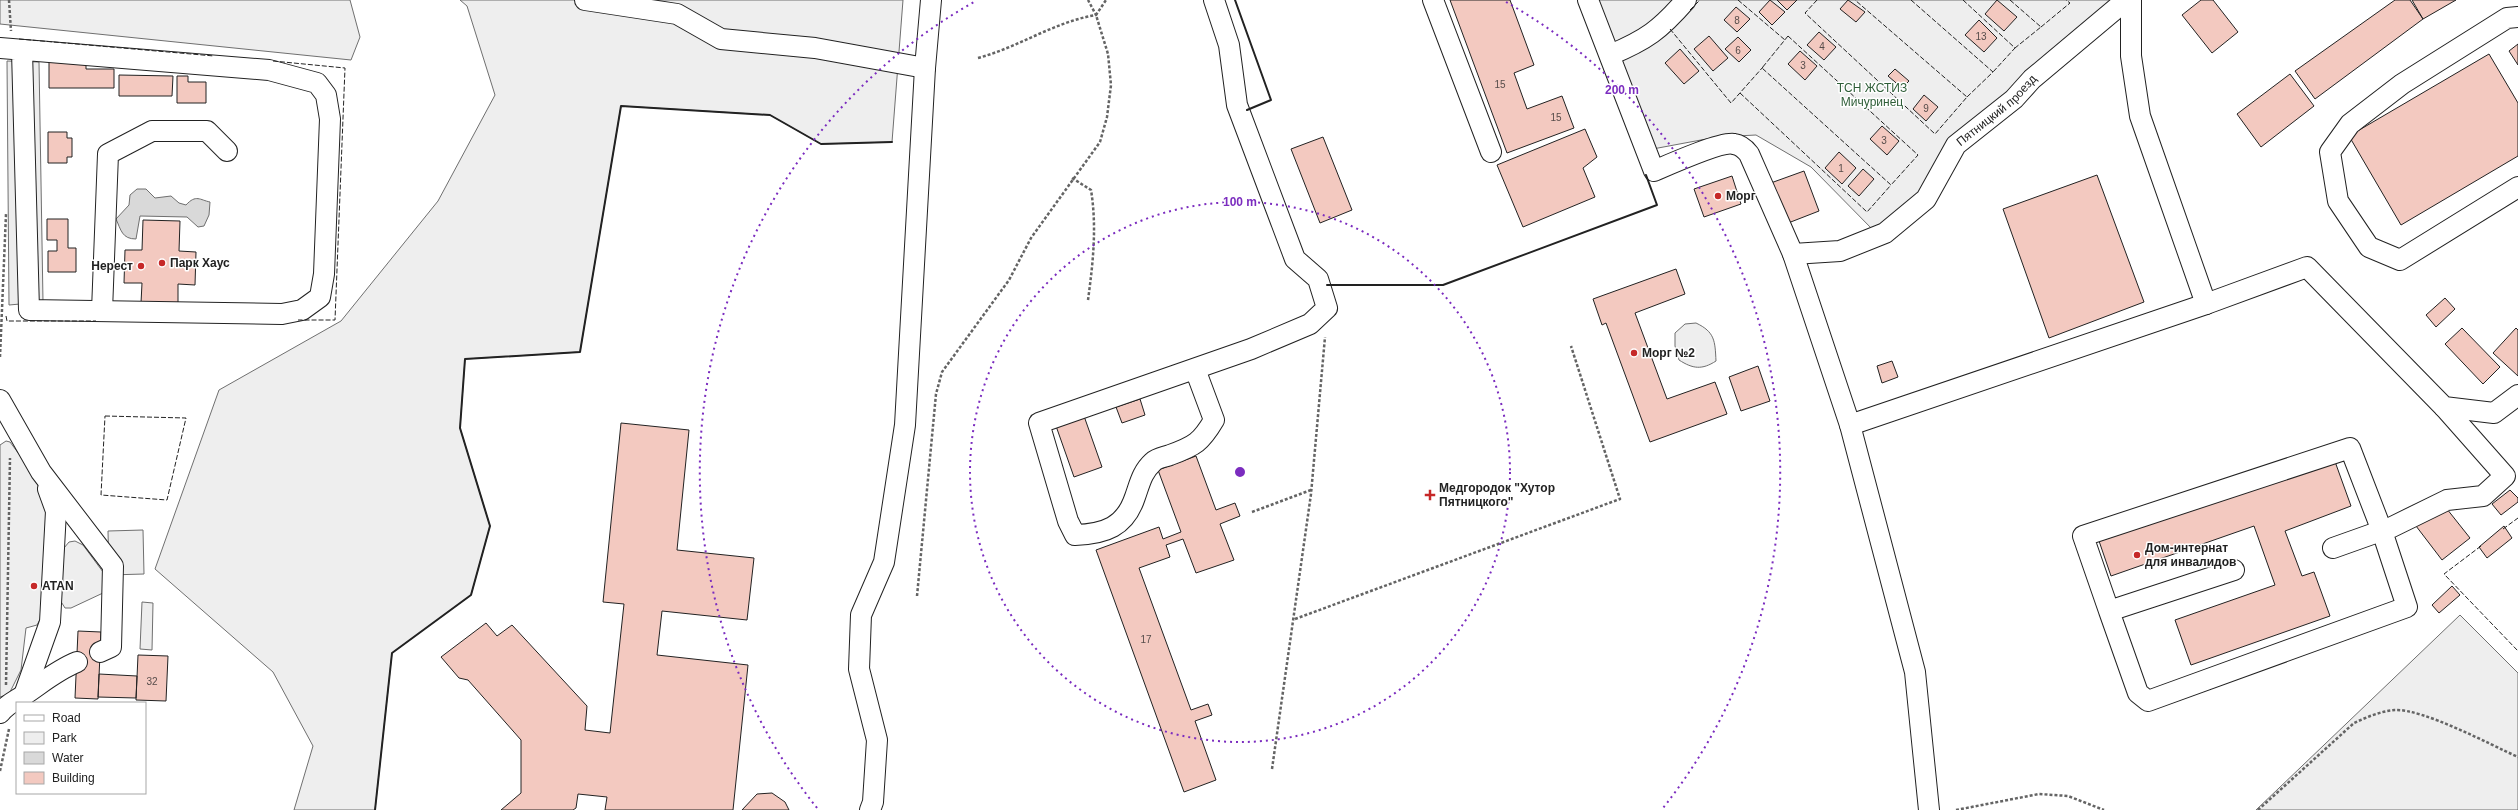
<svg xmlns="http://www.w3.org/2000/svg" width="2518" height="810" font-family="Helvetica,sans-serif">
<rect width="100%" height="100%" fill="#fff"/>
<!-- green -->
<path fill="#eee" stroke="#6f6f6f" d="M 0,0 L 350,0 L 360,37 L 351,60 L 0,24 Z
M 460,0 L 903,0 L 892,142 L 821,144 L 770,115 L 621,106 L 580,352 L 465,359 L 460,428 L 490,526 L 471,595 L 392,653 L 375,810 L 294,810 L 313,746 L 273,672 L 155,569 L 219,390 L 341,321 L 438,201 L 495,95 L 467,6 Z
M 1585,0 L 2125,0 L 2010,97 L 1922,198 L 1875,232 L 1811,167 L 1756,135 L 1717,137 L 1642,151 Z
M 1696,323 C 1715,332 1715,341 1716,361 C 1702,370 1693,369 1679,360 L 1675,346 L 1675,333 L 1685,324 Z
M 6,441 L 10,442 L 43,486 L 51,507 L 43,614 L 37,625 L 26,628 L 21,670 L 9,694 L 0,697 L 0,445 Z
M 75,541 L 83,545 L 106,576 L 103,593 L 71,608 L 65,608 L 60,600 L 64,548 L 69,542 Z
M 2460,615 L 2518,673 L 2518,810 L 2256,810 Z"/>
<!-- parking -->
<path fill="#ededed" stroke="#6f6f6f" d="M 7,61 L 39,62 L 43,302 L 9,305 Z
M 143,530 L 144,574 L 109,575 L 108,531 Z
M 142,602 L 153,603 L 152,650 L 140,649 Z"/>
<!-- water -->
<path fill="#d9d9d9" stroke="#6f6f6f" d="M 137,189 L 146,189 L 155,198 L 171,196 L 179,203 L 186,205 C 196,194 200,200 210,202 L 209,215 L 204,226 L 198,227 L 187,217 L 140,216 L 136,239 C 122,239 121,230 116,219 L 129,205 L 130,195 Z"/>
<!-- building -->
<path fill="#f3c9c0" stroke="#222" d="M 1450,0 L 1510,0 L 1534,65 L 1514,73 L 1527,109 L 1562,96 L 1574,128 L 1507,153 Z
M 1770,0 L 1785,12 L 1772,25 L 1759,12 Z
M 1777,0 L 1797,0 L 1787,10 Z
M 1848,0 L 1865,12 L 1856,22 L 1840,9 Z
M 1997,0 L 2017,17 L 2004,31 L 1985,14 Z
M 2201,0 L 2213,0 L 2238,32 L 2212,53 L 2182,15 Z
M 2395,0 L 2410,0 L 2423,19 L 2315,99 L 2295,71 Z
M 2412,0 L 2456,0 L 2423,19 Z
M 1736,7 L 1750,19 L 1737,32 L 1724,20 Z
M 1979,20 L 1997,38 L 1984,52 L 1965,35 Z
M 1819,32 L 1836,47 L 1824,60 L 1807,45 Z
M 1709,36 L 1728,58 L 1713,71 L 1694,49 Z
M 1738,37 L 1751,50 L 1739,62 L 1725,49 Z
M 2518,44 L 2518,65 L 2509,51 Z
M 1680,49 L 1699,71 L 1684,84 L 1665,63 Z
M 1800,51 L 1817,66 L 1805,80 L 1788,64 Z
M 2489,54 L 2518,103 L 2518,156 L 2401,225 L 2349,136 Z
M 49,60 L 86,60 L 86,69 L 114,69 L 114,88 L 49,88 Z
M 1895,69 L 1909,81 L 1902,88 L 1888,76 Z
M 2290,74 L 2314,106 L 2261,147 L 2237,114 Z
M 119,75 L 173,76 L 172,96 L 119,96 Z
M 177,76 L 188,76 L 188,82 L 206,82 L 206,103 L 177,103 Z
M 1924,95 L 1938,107 L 1926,121 L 1913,109 Z
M 1882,126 L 1899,141 L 1887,155 L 1870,139 Z
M 1585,129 L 1597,157 L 1583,168 L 1595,197 L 1523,227 L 1497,165 Z
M 48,132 L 67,132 L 67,138 L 72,138 L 72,157 L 67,157 L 67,163 L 48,163 Z
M 1323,137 L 1352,210 L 1320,223 L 1291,149 Z
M 1839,152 L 1856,168 L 1842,184 L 1825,168 Z
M 1863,169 L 1874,179 L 1859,196 L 1848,186 Z
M 1804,171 L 1819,211 L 1783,225 L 1768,184 Z
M 2097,175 L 2144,302 L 2049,338 L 2003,209 Z
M 1732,176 L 1741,204 L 1704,217 L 1694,189 Z
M 47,219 L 68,219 L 68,248 L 76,248 L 76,272 L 48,272 L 48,251 L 57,251 L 57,240 L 47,240 Z
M 143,220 L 180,221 L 179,251 L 196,252 L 195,285 L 178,284 L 178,304 L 141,303 L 142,283 L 124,283 L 125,250 L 142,250 Z
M 1676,269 L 1685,294 L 1635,313 L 1667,399 L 1715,382 L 1727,414 L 1650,442 L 1606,323 L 1602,325 L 1593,299 Z
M 2445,298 L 2455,309 L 2436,327 L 2426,315 Z
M 2462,328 L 2500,367 L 2483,384 L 2445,344 Z
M 2516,328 L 2518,330 L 2518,376 L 2493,353 Z
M 1892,361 L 1898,377 L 1882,383 L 1877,366 Z
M 1758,366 L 1770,401 L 1741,411 L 1729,377 Z
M 1140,399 L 1145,415 L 1122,423 L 1116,407 Z
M 1084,416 L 1102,467 L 1074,477 L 1056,426 Z
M 621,423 L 689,430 L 677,550 L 754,558 L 747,620 L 662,611 L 657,655 L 748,665 L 733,810 L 605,810 L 607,797 L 578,794 L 576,808 L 573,810 L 501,810 L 521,793 L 521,740 L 468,680 L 459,678 L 441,657 L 486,623 L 497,636 L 512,625 L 587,706 L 585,730 L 610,733 L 624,604 L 603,602 Z
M 1196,456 L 1216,510 L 1235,503 L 1240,516 L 1220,524 L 1234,560 L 1196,573 L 1183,539 L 1166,545 L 1170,557 L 1139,568 L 1191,710 L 1208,704 L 1212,715 L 1195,721 L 1216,780 L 1184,792 L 1096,550 L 1159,527 L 1163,539 L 1181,532 L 1158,470 Z
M 2333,456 L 2351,506 L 2285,531 L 2302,576 L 2314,572 L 2330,616 L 2191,665 L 2175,620 L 2275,585 L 2254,526 L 2111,576 L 2098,538 Z
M 2510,490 L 2518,498 L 2518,502 L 2501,515 L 2492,504 Z
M 2443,504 L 2470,538 L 2442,560 L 2416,526 Z
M 2504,526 L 2512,538 L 2487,558 L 2479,547 Z
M 2452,586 L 2460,595 L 2439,613 L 2432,605 Z
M 78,631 L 101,632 L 98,699 L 75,698 Z
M 138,655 L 168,656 L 166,701 L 136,700 Z
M 99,674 L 137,676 L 136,698 L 98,697 Z
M 772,793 L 785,802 L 789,810 L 742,810 L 757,794 Z"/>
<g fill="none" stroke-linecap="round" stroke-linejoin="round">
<defs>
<g id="minor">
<path d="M 585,0 L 677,14 L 721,39 L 815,48 L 925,68"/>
<path d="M 1433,0 L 1491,152"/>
<path d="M 1588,0 L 1654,171 C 1668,165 1722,141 1734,144 C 1741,145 1745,149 1749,154 L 1793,254 L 1850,425 L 2206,304 L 2307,267 L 2444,407 L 2494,413 L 2518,395"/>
<path d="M 2131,0 L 2131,56 L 2140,116 L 2206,304"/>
<path d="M 2518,17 L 2507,18 L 2402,84 L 2350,124 L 2330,152 L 2338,201 L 2369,247 L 2400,260 L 2518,187"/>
<path d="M 0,48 L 269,70 L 317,83 L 326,95 L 330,119 L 324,274 L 320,297 L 302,310 L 282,314 L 29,310 L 22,51"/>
<path d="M 1610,55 C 1646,40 1660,30 1686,0"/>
<path id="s1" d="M 1793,254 L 1840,251 L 1885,233 L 1926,199 L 1956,145 L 2014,99 L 2032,79 L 2125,1"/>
<path d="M 102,311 L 108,154 L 152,131 L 207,131 L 227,151"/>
<path d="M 1195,369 L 1214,420 C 1201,442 1195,446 1170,455 C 1165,457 1157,458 1153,462 C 1142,472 1140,483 1135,497 C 1125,527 1105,534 1075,535 L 1068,521 L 1039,423 L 1251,349 L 1310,324 L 1327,308 L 1318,279 L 1295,259 L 1237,105 L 1229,45 L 1214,0"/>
<path d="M 0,400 L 41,472 L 113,566 L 111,647 L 100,652"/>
<path d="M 1850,425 L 1915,672 L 1929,810"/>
<path d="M 2333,548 L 2392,527 L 2447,500 L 2483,496 L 2505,476 L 2444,407"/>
<path d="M 2109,611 L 2138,693 L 2148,701 L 2407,607 L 2382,531 L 2350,448 L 2083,536 L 2109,611 L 2234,570"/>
<path d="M 24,695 L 50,622 L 56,511 L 48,489"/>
<path d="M 0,713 C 7,704 15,701 24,695 C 42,683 57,670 77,662"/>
<path d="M 870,810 L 873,802 L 877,740 L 859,669 L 861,615 L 884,562 L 905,425 L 925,68 L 931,0"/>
</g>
</defs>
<!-- minor casing -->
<use href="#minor" stroke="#222" stroke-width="22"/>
<!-- path -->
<path stroke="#646464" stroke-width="2.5" stroke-dasharray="3 2" stroke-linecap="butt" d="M 9,0 L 11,31
M 978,58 C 1019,47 1054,22 1096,15 L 1088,0
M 1072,178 L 1091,190 C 1097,227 1093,263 1088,300
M 0,357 L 6,214
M 1252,512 L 1311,490
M 917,596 L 936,394 L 942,372 L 1009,280 L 1031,238 L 1100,142 L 1107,117 L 1111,85 L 1108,54 L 1096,15 L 1106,0
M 1295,619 L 1620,499 L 1571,346
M 6,685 L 10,458
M 1272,769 L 1311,494 L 1325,337
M 0,771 L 9,729
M 1956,810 L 2039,794 L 2068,796 L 2104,810
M 2258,810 L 2354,723 C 2367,717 2381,711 2395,710 C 2424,709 2489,744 2518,757"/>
<!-- minor -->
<use href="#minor" stroke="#fff" stroke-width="20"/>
<!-- fence -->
<path stroke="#222" stroke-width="1" stroke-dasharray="5 2" stroke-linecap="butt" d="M 1738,0 L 1785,40
M 1817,0 L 1805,13 L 1935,134 L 1967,97 L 1855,0
M 1911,0 L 1993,72 L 1967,97
M 1963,0 L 2015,48 L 1993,72
M 2010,0 L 2041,27 L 2015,48
M 1690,10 L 1700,0
M 2041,27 L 2070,3 L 2066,0
M 1670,29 L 1731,103 L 1763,67
M 1788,36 L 1918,155 L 1891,185 L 1762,68 Z
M 19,39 L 214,56
M 273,61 L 345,68 L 335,320 L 298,320
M 1740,93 L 1867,212 L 1891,185
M 6,316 L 7,321 L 96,321
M 105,416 L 186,418 L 167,500 L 101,495 Z
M 2503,529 L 2518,518
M 2481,546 L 2444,574 L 2518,651"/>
<!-- wall -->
<path stroke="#222" stroke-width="2" d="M 1235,0 L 1271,100 L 1247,110
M 1327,285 L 1443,285 L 1657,205 L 1646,175
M 375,810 L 392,653 L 471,595 L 490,526 L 460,428 L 465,359 L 580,352 L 621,106 L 770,115 L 821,144 L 892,142"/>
</g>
<!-- distance rings -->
<g fill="none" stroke="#7b2cbf" stroke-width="2" stroke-dasharray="2 4">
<circle cx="1240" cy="472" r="270"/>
<path d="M817 808A540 540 0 0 1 974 2M1506 2A540 540 0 0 1 1663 808"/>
</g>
<!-- markers -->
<g fill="#c62828" stroke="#fff" stroke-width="1.5">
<circle cx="1718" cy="196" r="4"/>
<circle cx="162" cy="263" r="4"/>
<circle cx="141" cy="266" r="4"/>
<circle cx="1634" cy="353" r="4"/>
<path d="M1428 489h4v4h4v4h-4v4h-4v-4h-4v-4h4z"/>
<circle cx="2137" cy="555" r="4"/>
<circle cx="34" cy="586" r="4"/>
</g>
<g text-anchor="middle" stroke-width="3" stroke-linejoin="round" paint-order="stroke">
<!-- number labels -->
<g font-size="10" fill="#564c4a">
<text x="1737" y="24">8</text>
<text x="1981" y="40">13</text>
<text x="1822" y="50">4</text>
<text x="1738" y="54">6</text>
<text x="1803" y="69">3</text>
<text x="1500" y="88">15</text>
<text x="1926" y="112">9</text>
<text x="1556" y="121">15</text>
<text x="1884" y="144">3</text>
<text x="1841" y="172">1</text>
<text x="1146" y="643">17</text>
<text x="152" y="685">32</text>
</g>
<!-- park labels -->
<g font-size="12" fill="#2f5e38" stroke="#fff">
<text x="1872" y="92">ТСН ЖСТИЗ<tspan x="1872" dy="14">Мичуринец</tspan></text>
</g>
<!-- street labels -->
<g font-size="12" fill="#222" stroke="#fff">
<text dy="4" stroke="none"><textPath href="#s1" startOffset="264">Пятницкий проезд</textPath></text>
</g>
<!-- poi labels -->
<g font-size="12" font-weight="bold" fill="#222" stroke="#fff" text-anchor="start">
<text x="1726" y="200">Морг</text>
<text x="170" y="267">Парк Хаус</text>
<text x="133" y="270" text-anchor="end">Нерест</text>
<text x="1642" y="357">Морг №2</text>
<text x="1439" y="492">Медгородок "Хутор<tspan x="1439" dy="14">Пятницкого"</tspan></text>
<text x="2145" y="552">Дом-интернат<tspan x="2145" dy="14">для инвалидов</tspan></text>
<text x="42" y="590">ATAN</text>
</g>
</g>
<circle cx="1240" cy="472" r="6" fill="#7b2cbf" stroke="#fff" stroke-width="2"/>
<g font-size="12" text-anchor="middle" font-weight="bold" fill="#7b2cbf" stroke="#fff" stroke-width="3" stroke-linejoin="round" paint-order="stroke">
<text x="1622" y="94">200 m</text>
<text x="1240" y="206">100 m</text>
</g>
<!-- legend -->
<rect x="16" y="702" width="130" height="92" fill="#ffffff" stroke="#a7a7a7"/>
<rect x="24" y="715" width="20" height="6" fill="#ffffff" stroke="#a7a7a7"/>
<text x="52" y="722" font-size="12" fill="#222222">Road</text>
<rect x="24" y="732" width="20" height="12" fill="#eeeeee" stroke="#a7a7a7"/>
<text x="52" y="742" font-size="12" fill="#222222">Park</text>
<rect x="24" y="752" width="20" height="12" fill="#d9d9d9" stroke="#a7a7a7"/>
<text x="52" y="762" font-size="12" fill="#222222">Water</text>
<rect x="24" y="772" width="20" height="12" fill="#f3c9c0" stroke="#a7a7a7"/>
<text x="52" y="782" font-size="12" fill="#222222">Building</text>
</svg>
